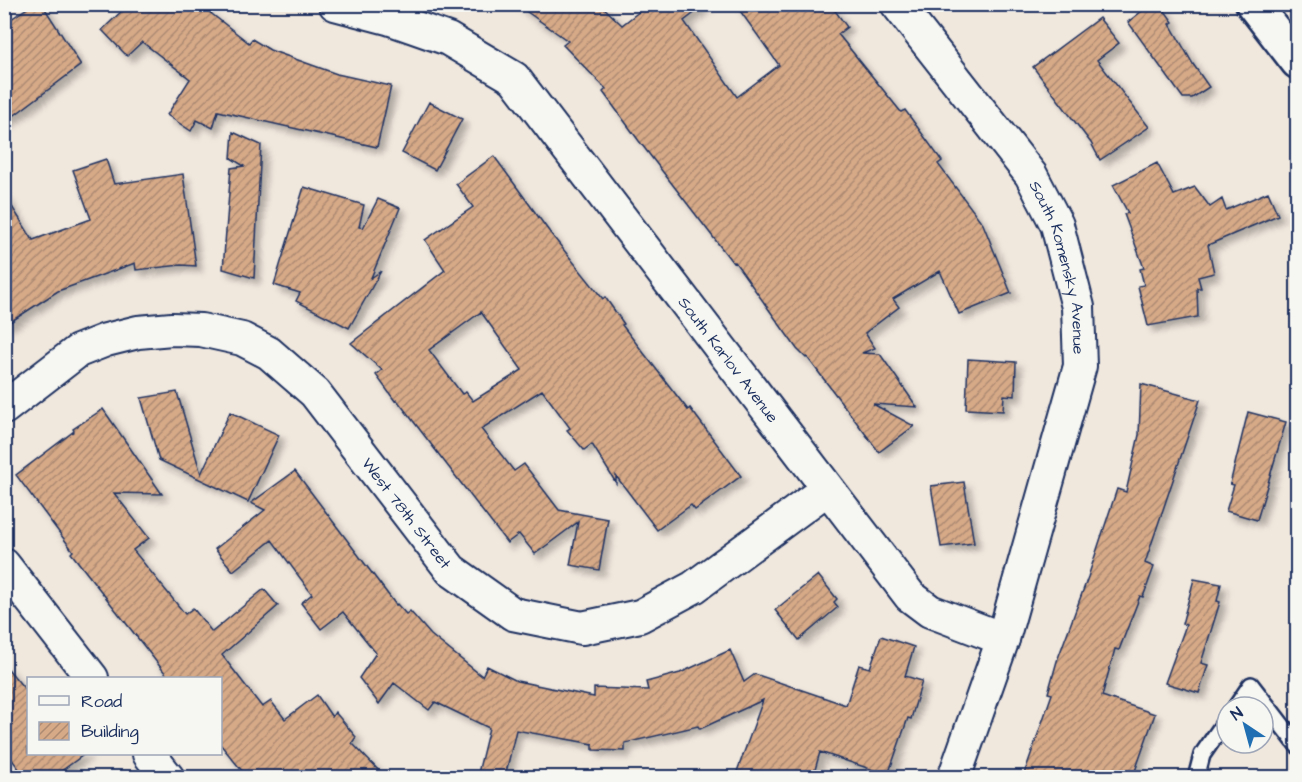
<svg xmlns="http://www.w3.org/2000/svg" width="1302" height="782" font-family="'Architects Daughter',sans-serif">
<defs>
<pattern id="building-hatch" width="6" height="6" patternUnits="userSpaceOnUse" patternTransform="scale(1.5)"><rect width="6" height="6" fill="#d6a987"/><path d="M-1 1l2-2M0 6l6-6M5 7l2-2" fill="none" stroke="#ad8a72"/></pattern>
<filter id="shadow"><feDropShadow dx="5.5" dy="5.5" stdDeviation="3" flood-color="#0004"/></filter>
</defs>
<rect width="100%" height="100%" fill="#f0e7dd"/>
<filter id="ink" filterUnits="userSpaceOnUse"><feTurbulence type="fractalNoise" baseFrequency=".0167" numOctaves="2"/><feDisplacementMap in="SourceGraphic" scale="12" xChannelSelector="R" yChannelSelector="G"/><feConvolveMatrix kernelMatrix="1 2 1 2 8 2 1 2 1" color-interpolation-filters="sRGB"/></filter>
<g filter="url(#ink)">
<!-- building -->
<path fill="url(#building-hatch)" stroke="#1b2f5e" stroke-width="1.5" fill-rule="evenodd" filter="url(#shadow)" d="M 33,4 L 42,4 L 81,65 L 4,123 L 4,24 Z
M 129,4 L 199,4 L 249,43 L 252,39 L 270,50 L 337,74 L 391,86 L 377,147 L 218,111 L 213,128 L 197,120 L 191,131 L 167,115 L 190,79 L 142,42 L 127,56 L 102,30 Z
M 516,4 L 600,4 L 622,25 L 649,4 L 706,4 L 684,21 L 737,97 L 779,65 L 735,4 L 819,4 L 823,10 L 831,5 L 847,27 L 838,34 L 901,112 L 905,110 L 942,161 L 938,164 L 983,224 L 1011,293 L 959,314 L 940,271 L 893,299 L 899,307 L 865,333 L 875,348 L 862,353 L 880,354 L 917,407 L 873,404 L 914,426 L 879,452 L 807,357 L 806,358 L 797,349 L 735,262 L 733,263 L 639,141 L 603,92 L 606,89 L 563,45 L 568,41 Z
M 1151,4 L 1160,4 L 1173,22 L 1170,24 L 1193,64 L 1209,87 L 1192,98 L 1183,98 L 1128,22 Z
M 1099,18 L 1119,43 L 1097,60 L 1149,127 L 1100,160 L 1091,143 L 1033,67 Z
M 429,102 L 462,119 L 435,170 L 402,153 Z
M 233,132 L 261,145 L 254,278 L 223,269 L 231,168 L 244,166 L 231,158 Z
M 494,156 L 551,234 L 603,299 L 605,297 L 624,324 L 622,325 L 688,410 L 690,408 L 741,476 L 695,510 L 691,505 L 657,530 L 616,476 L 616,483 L 592,444 L 584,450 L 567,430 L 570,428 L 542,390 L 481,429 L 514,471 L 524,464 L 559,510 L 608,519 L 599,570 L 570,565 L 578,522 L 535,554 L 519,534 L 507,543 L 397,400 L 395,401 L 376,375 L 382,370 L 351,343 L 445,270 L 425,240 L 473,207 L 456,184 ZM 481,312 L 522,370 L 473,401 L 466,392 L 462,394 L 429,350 Z
M 106,159 L 114,184 L 183,174 L 196,266 L 181,265 L 136,270 L 135,263 L 58,291 L 4,326 L 4,194 L 33,240 L 91,219 L 73,170 Z
M 1157,163 L 1174,195 L 1195,187 L 1210,207 L 1222,199 L 1226,210 L 1268,192 L 1278,215 L 1208,245 L 1214,273 L 1198,277 L 1201,288 L 1197,288 L 1198,317 L 1148,326 L 1138,286 L 1144,285 L 1140,269 L 1144,268 L 1124,214 L 1128,213 L 1113,185 Z
M 304,187 L 364,205 L 359,227 L 363,228 L 378,199 L 400,208 L 371,278 L 381,271 L 349,328 L 296,301 L 300,293 L 274,285 Z
M 968,359 L 1016,362 L 1015,396 L 1004,395 L 1003,411 L 966,409 Z
M 1141,384 L 1200,400 L 1145,563 L 1154,567 L 1143,597 L 1140,596 L 1119,650 L 1115,649 L 1102,696 L 1155,714 L 1133,777 L 1023,777 L 1052,694 L 1048,693 L 1057,661 L 1088,577 L 1117,489 L 1126,492 L 1139,435 Z
M 177,392 L 201,474 L 230,412 L 279,435 L 248,502 L 159,460 L 141,398 Z
M 103,409 L 162,494 L 114,493 L 149,538 L 133,550 L 185,614 L 193,608 L 212,632 L 264,589 L 278,606 L 222,655 L 262,707 L 271,701 L 285,719 L 317,695 L 332,717 L 335,712 L 356,737 L 352,743 L 385,777 L 247,777 L 220,744 L 220,678 L 169,678 L 71,553 L 73,551 L 16,475 L 74,431 L 73,429 Z
M 1248,412 L 1286,422 L 1257,520 L 1226,511 L 1234,485 L 1230,484 Z
M 295,471 L 396,605 L 397,604 L 406,614 L 410,611 L 431,635 L 482,676 L 487,666 L 517,681 L 594,697 L 594,688 L 648,690 L 646,682 L 680,673 L 730,650 L 744,682 L 755,674 L 846,705 L 859,665 L 870,668 L 881,636 L 914,647 L 905,676 L 922,681 L 911,719 L 908,718 L 888,775 L 820,752 L 813,777 L 735,777 L 763,700 L 700,729 L 698,726 L 625,743 L 625,751 L 593,750 L 593,744 L 516,730 L 505,777 L 477,777 L 489,728 L 435,702 L 429,710 L 394,683 L 379,704 L 359,678 L 376,653 L 343,612 L 321,629 L 301,603 L 312,594 L 272,540 L 233,571 L 215,549 L 265,510 L 251,503 Z
M 964,482 L 974,543 L 941,547 L 931,486 Z
M 818,575 L 837,599 L 834,602 L 838,607 L 799,640 L 775,610 Z
M 1194,579 L 1221,584 L 1217,601 L 1220,602 L 1201,663 L 1208,665 L 1199,693 L 1165,683 L 1186,625 L 1182,624 Z
M 4,664 L 28,693 L 28,753 L 86,753 L 53,777 L 25,777 L 4,749 Z"/>
<g fill="none" stroke-linecap="round" stroke-linejoin="round">
<defs>
<path id="service" d="M 1236,707 L 1251,685 L 1298,746
M 1196,778 L 1202,755 L 1227,719"/>
<g id="minor">
<path id="s1" d="M 335,4 L 388,18 L 448,39 L 514,78 L 910,596 L 930,611 L 1003,639"/>
<path id="s2" d="M 897,4 L 1031,175 L 1057,225 L 1078,307 L 1080,366 L 1003,639 L 954,778"/>
<path id="s3" d="M 4,408 L 78,351 L 106,340 L 138,332 L 172,329 L 201,330 L 242,339 L 269,353 L 315,393 L 451,570 L 513,614 L 582,628 L 640,616 L 694,587 L 827,489"/>
<path d="M 4,565 L 92,678"/>
<path d="M 149,754 L 168,778"/>
</g>
<path id="secondary" d="M 1253,4 L 1298,62"/>
</defs>
<!-- service casing -->
<use href="#service" stroke="#1b2f5e" stroke-width="20"/>
<!-- minor casing -->
<use href="#minor" stroke="#1b2f5e" stroke-width="36"/>
<!-- secondary casing -->
<use href="#secondary" stroke="#1b2f5e" stroke-width="38"/>
<!-- service -->
<use href="#service" stroke="#f6f6f2" stroke-width="15"/>
<!-- minor -->
<use href="#minor" stroke="#f6f6f2" stroke-width="32"/>
<!-- secondary -->
<use href="#secondary" stroke="#f6f6f2" stroke-width="33"/>
</g>
</g>
<g text-anchor="middle" stroke-width="6" stroke-linejoin="round" paint-order="stroke">
<!-- street labels -->
<g font-size="16" fill="#1b2f5e" stroke="#f6f6f2">
<text dy="6" stroke="none"><textPath href="#s2" startOffset="315">South Komensky Avenue</textPath></text>
<text dy="6" stroke="none"><textPath href="#s1" startOffset="549">South Karlov Avenue</textPath></text>
<text dy="6" stroke="none"><textPath href="#s3" startOffset="504">West 78th Street</textPath></text>
</g>
</g>
<!-- margin -->
<rect width="1302" height="782" fill="none" stroke="#f6f6f2" stroke-width="24"/>
<rect x="12" y="12" width="1278" height="758" fill="none" stroke="#1b2f5e" stroke-width="2" filter="url(#ink)"/>
<!-- legend -->
<rect x="27" y="677" width="195" height="78" fill="#f6f6f2" stroke="#9ea6b7" stroke-width="1.5"/>
<rect x="39" y="696" width="30" height="9" fill="#f6f6f2" stroke="#9ea6b7" stroke-width="1.5"/>
<text x="81" y="707" font-size="18" fill="#1b2f5e">Road</text>
<rect x="39" y="722" width="30" height="18" fill="url(#building-hatch)" stroke="#9ea6b7" stroke-width="1.5"/>
<text x="81" y="737" font-size="18" fill="#1b2f5e">Building</text>
<!-- north arrow -->
<g transform="translate(1245 725) rotate(324)"><circle r="28" fill="#f6f6f2" stroke="#9ea6b7" stroke-width="1.5"/>
<path d="M0-4.5L10 22L0 15L-10 22Z" fill="#1f6fb2"/>
<text y="-9" font-size="16" font-weight="bold" text-anchor="middle" fill="#1b2f5e">N</text>
</g>
</svg>
